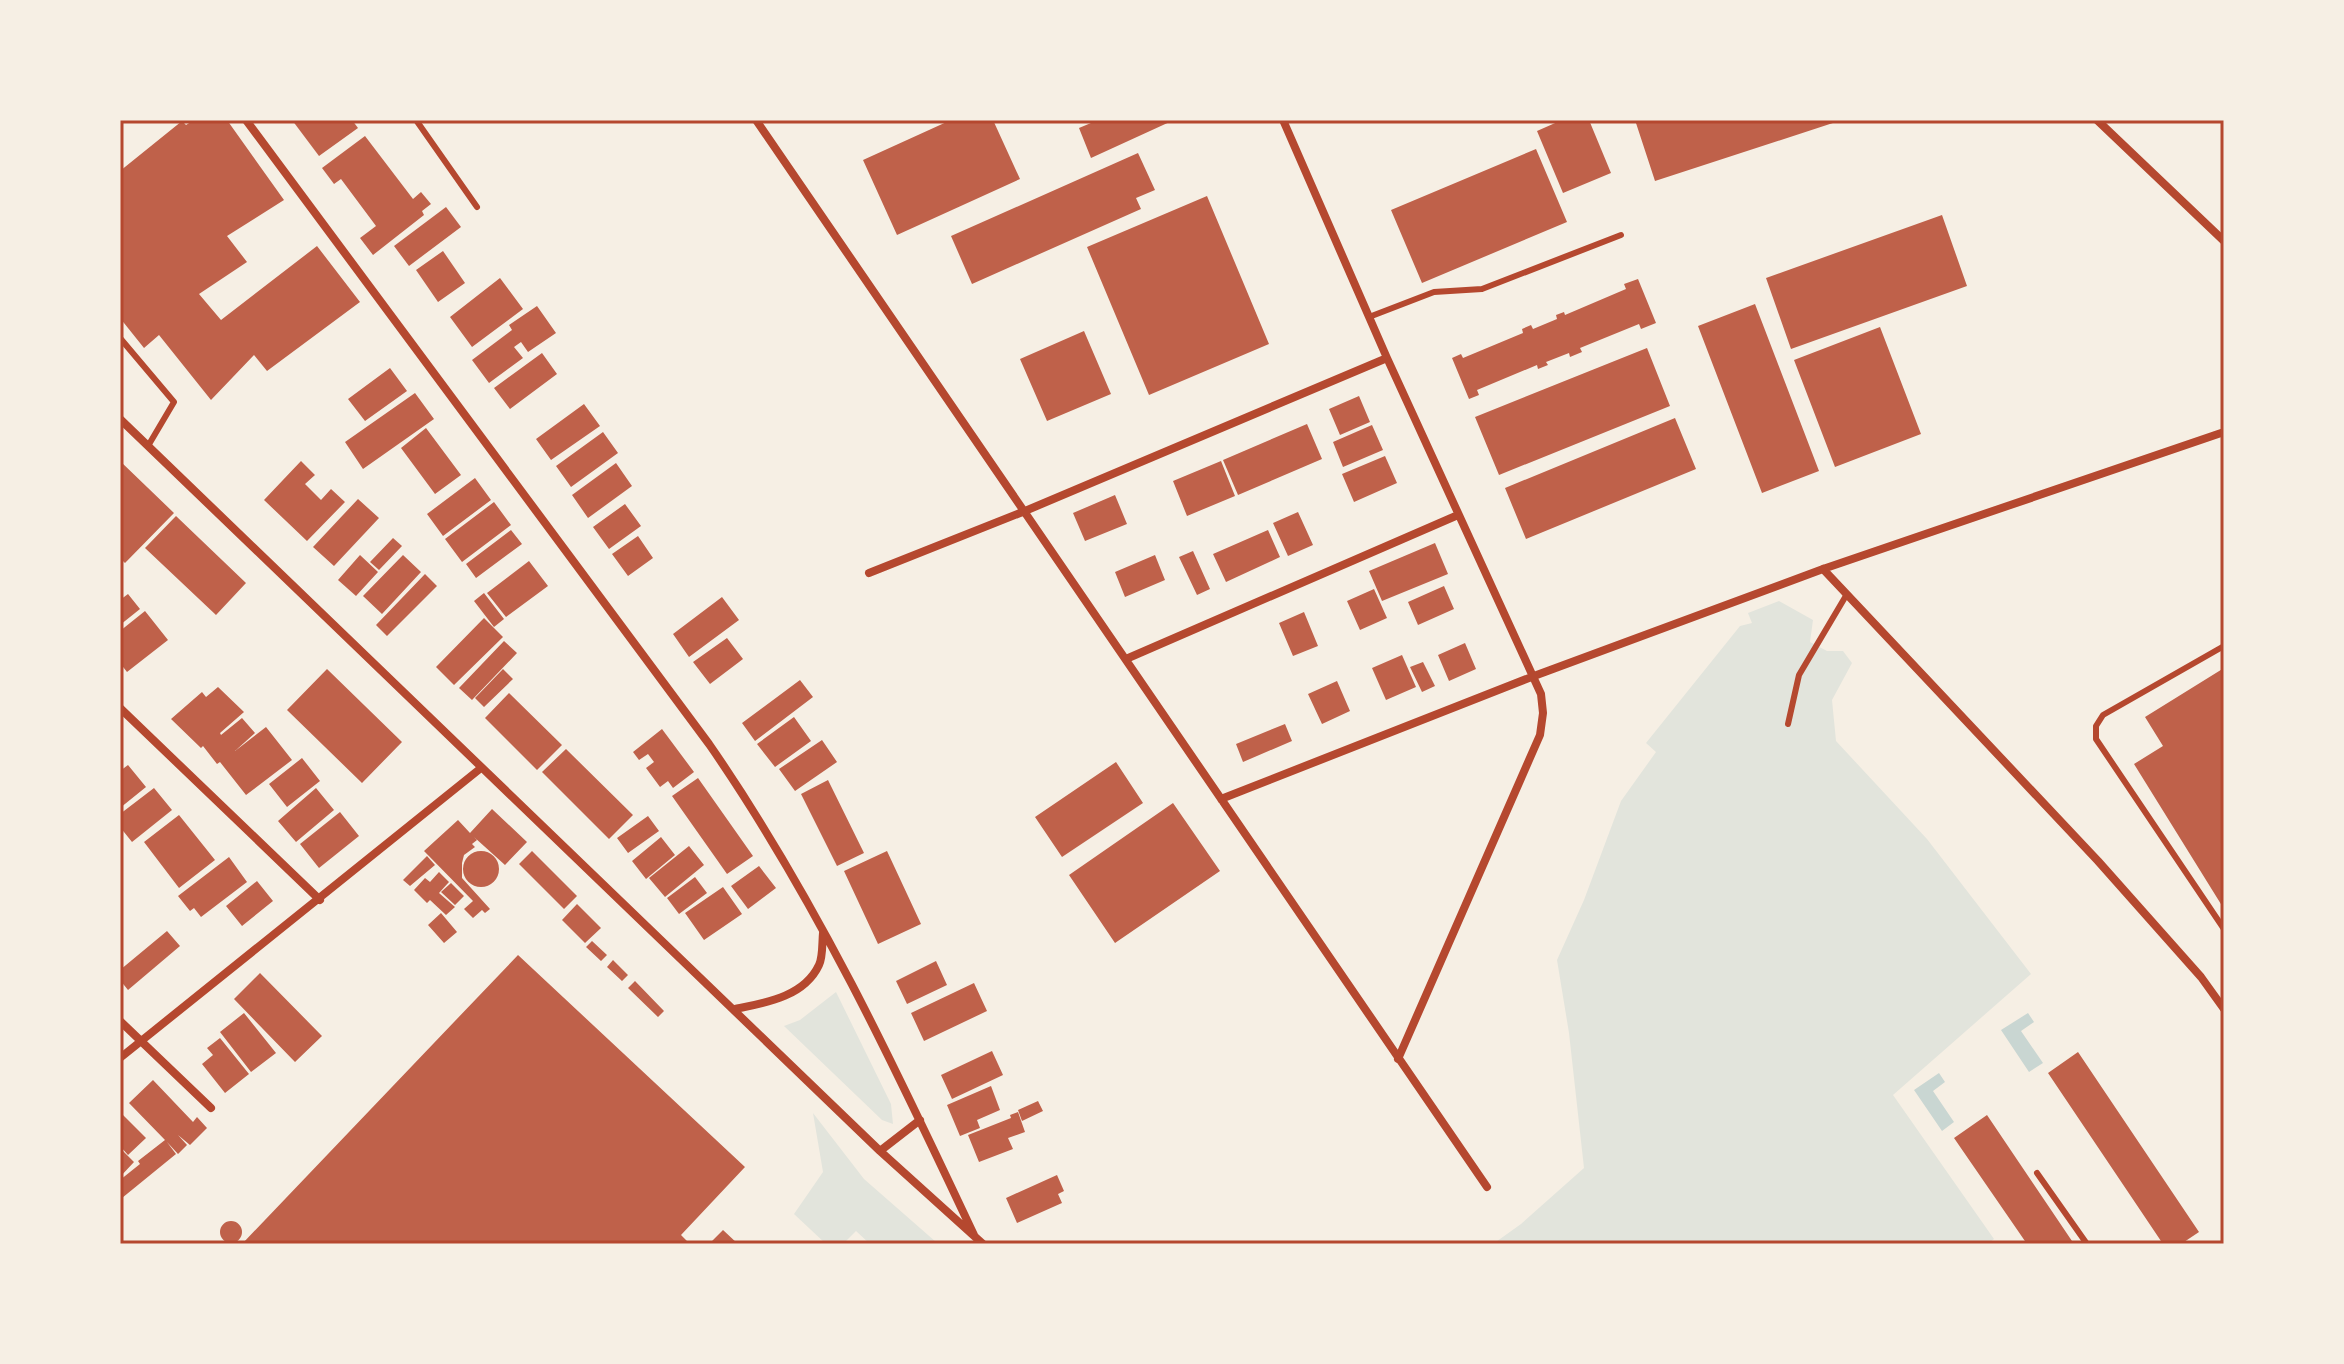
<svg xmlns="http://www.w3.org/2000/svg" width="2344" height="1364" font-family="'Golos Text',sans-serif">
<rect width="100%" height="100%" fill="#f6efe4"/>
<!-- green -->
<path fill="#e2e4dc" d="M 1779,601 L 1813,620 L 1810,642 L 1827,651 L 1843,651 L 1852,663 L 1832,700 L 1836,741 L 1927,839 L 2031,974 L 1893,1095 L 1994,1239 L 1988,1244 L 1493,1244 L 1521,1224 L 1584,1168 L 1569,1033 L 1557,960 L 1584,900 L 1621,801 L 1656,752 L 1646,743 L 1740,626 L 1752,623 L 1748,613 Z
M 836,992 L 891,1104 L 893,1124 L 882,1120 L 784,1026 L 800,1020 Z
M 813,1113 L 864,1179 L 936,1242 L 935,1244 L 870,1244 L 856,1231 L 843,1244 L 826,1244 L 794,1214 L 823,1172 Z"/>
<!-- water -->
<path fill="#c9d6d2" d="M 2028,1013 L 2034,1022 L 2021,1031 L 2043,1063 L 2029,1072 L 2001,1030 Z
M 1939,1073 L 1945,1082 L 1933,1091 L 1954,1122 L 1942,1131 L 1914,1090 Z"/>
<!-- building -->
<path fill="#bf614a" d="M 194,120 L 227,120 L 284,200 L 227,236 L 247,262 L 199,294 L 221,320 L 317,246 L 360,302 L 267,371 L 254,355 L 211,400 L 159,335 L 144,348 L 120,318 L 120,171 L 182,121 L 186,125 Z
M 292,120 L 352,120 L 358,128 L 319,156 Z
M 951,120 L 993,120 L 1020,179 L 897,235 L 863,160 Z
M 1098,120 L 1174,120 L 1091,158 L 1079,128 Z
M 1562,120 L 1589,120 L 1611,173 L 1563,193 L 1537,131 Z
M 1635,120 L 1839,120 L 1839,121 L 1655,181 Z
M 365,136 L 413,199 L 421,192 L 431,204 L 422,211 L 424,215 L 373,255 L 360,238 L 376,226 L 341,179 L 334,184 L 322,168 Z
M 1536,149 L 1567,222 L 1422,283 L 1391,210 Z
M 1138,153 L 1155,190 L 1136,198 L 1141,209 L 972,284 L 951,236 Z
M 1207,196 L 1269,344 L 1149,395 L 1087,247 Z
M 446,207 L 461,227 L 409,266 L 394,246 Z
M 1942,215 L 1967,286 L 1791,349 L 1766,278 Z
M 443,251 L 465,283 L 438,302 L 416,270 Z
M 500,278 L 523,309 L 472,347 L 450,317 Z
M 1638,279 L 1656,323 L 1641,329 L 1639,324 L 1580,348 L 1582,352 L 1570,357 L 1569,353 L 1546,362 L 1548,365 L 1538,369 L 1537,365 L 1477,390 L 1479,395 L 1469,399 L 1452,358 L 1461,354 L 1463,358 L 1523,333 L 1522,329 L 1531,325 L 1533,329 L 1557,319 L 1556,315 L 1564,312 L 1565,315 L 1626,289 L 1624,284 Z
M 1755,304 L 1819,471 L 1762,493 L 1698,326 Z
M 537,306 L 556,333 L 528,352 L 521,342 L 514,347 L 523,358 L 489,383 L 472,360 L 512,330 L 509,325 Z
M 1880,327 L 1921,434 L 1835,467 L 1794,360 Z
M 1084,331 L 1111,394 L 1047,421 L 1020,359 Z
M 1647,348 L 1670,406 L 1499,475 L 1475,417 Z
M 542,353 L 557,374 L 510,409 L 494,388 Z
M 390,368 L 407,391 L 365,421 L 348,399 Z
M 415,393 L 434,419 L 363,469 L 345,442 Z
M 1359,396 L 1370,422 L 1340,435 L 1329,409 Z
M 584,404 L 600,426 L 551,460 L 536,439 Z
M 1675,418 L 1696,469 L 1526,539 L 1505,488 Z
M 1307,424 L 1322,459 L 1238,495 L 1223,460 Z
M 1372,425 L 1383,450 L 1343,467 L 1333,442 Z
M 426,428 L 461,475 L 435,494 L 401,448 Z
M 603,432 L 618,453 L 571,487 L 556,466 Z
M 1385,456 L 1397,483 L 1354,502 L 1342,474 Z
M 120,461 L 174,513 L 125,563 L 120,558 Z
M 301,461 L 315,475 L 305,484 L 321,500 L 331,489 L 345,502 L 307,541 L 264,500 Z
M 1221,461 L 1235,496 L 1187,516 L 1173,481 Z
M 616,463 L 632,486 L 588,518 L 572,495 Z
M 475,478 L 491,500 L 443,536 L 427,514 Z
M 1115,495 L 1127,524 L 1085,541 L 1073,513 Z
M 358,499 L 379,518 L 334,566 L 313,547 Z
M 494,502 L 511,525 L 462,562 L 445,539 Z
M 625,504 L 641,526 L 609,549 L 593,527 Z
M 1298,512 L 1313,545 L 1288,556 L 1273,523 Z
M 176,516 L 246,583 L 216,615 L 145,548 Z
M 511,530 L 522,544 L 476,578 L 466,564 Z
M 1268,530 L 1280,557 L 1226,582 L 1213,554 Z
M 638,536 L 653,558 L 628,576 L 612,554 Z
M 393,538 L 402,546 L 379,570 L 370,562 Z
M 1435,543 L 1448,574 L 1382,601 L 1369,571 Z
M 1193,551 L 1210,589 L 1197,595 L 1179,557 Z
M 360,555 L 378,572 L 356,596 L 338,580 Z
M 403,555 L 421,572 L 382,614 L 363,596 Z
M 1155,555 L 1165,580 L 1125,597 L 1115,572 Z
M 529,561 L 548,586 L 506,617 L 487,593 Z
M 425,574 L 437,586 L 387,636 L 376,625 Z
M 1444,586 L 1454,609 L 1418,625 L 1408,602 Z
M 1374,589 L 1387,618 L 1360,630 L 1347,601 Z
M 484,593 L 504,619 L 494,627 L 474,601 Z
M 128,594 L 140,609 L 120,625 L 120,600 Z
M 722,597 L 739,620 L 689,657 L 673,634 Z
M 145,611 L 168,640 L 127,672 L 120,663 L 120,631 Z
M 1304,612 L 1318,646 L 1293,656 L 1279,623 Z
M 484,618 L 503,637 L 454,685 L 436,667 Z
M 727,638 L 743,659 L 710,684 L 693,662 Z
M 504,641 L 517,653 L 472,700 L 459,688 Z
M 1465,643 L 1476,669 L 1449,681 L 1438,655 Z
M 1402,655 L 1416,687 L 1386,700 L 1372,668 Z
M 1423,662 L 1435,686 L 1422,692 L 1410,667 Z
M 2224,668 L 2224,909 L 2134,764 L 2163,746 L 2145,717 Z
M 327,669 L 402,742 L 362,783 L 287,710 Z
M 503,669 L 513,679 L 484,707 L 475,698 Z
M 800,680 L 813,697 L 755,741 L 742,723 Z
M 1337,681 L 1350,711 L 1322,724 L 1308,694 Z
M 218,687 L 244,712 L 220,733 L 221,735 L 242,718 L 255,733 L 235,751 L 266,727 L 292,760 L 246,795 L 220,762 L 217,764 L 203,746 L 201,748 L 171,719 L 202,692 L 206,697 Z
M 509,693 L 562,745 L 537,770 L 485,718 Z
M 794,717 L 811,741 L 775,767 L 757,744 Z
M 1285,724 L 1292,741 L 1243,762 L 1236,744 Z
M 662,729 L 694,772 L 673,788 L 668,781 L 660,787 L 646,768 L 654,762 L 648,754 L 639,760 L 633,752 Z
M 822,740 L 837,762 L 795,791 L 779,769 Z
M 566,749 L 633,815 L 609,839 L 542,772 Z
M 302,758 L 320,781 L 287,807 L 269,784 Z
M 1116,762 L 1143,803 L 1062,857 L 1035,817 Z
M 128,765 L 146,787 L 120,808 L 120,771 Z
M 698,778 L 753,856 L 727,874 L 672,796 Z
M 828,780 L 864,853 L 837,866 L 801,794 Z
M 154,788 L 172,810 L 132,842 L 120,827 L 120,814 Z
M 316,788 L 334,810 L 296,842 L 278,821 Z
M 1173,803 L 1220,871 L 1115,943 L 1069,875 Z
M 492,809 L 527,842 L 505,865 L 474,837 L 477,840 L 472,844 L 475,847 L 464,855 L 462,863 L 462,878 L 490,909 L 485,913 L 482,910 L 473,918 L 464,909 L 473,901 L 424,851 L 458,820 L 470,833 Z
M 340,812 L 359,836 L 319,868 L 300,844 Z
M 179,815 L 215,860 L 179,888 L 144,842 Z
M 648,816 L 659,831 L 628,853 L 617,838 Z
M 661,837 L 675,855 L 646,879 L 632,861 Z
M 689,846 L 704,865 L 665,897 L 649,878 Z
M 532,851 L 577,896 L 564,909 L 519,864 Z
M 887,851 L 921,924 L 878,944 L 844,871 Z
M463 869a18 18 0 1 1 36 0a18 18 0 1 1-36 0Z
M 427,856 L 435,865 L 410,886 L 403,880 Z
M 229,857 L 247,882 L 201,917 L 194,908 L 190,911 L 178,896 Z
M 759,866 L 776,888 L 748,909 L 731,886 Z
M 439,872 L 449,882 L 439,893 L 455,907 L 446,915 L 430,900 L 427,903 L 414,890 L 425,878 L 430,882 Z
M 695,877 L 707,893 L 679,914 L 667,898 Z
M 257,881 L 273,901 L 242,926 L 226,906 Z
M 451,883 L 464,896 L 455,905 L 441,892 Z
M 723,887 L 742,914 L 704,940 L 685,913 Z
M 577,904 L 601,928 L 585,943 L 562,920 Z
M 441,913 L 457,932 L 444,943 L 428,925 Z
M 167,931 L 180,946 L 128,990 L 120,980 L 120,970 Z
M 592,941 L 607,955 L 601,961 L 586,947 Z
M 518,955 L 745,1167 L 681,1235 L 690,1244 L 242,1244 Z
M 613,960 L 628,975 L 622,981 L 607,967 Z
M 936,961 L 947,985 L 907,1004 L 896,981 Z
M 260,973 L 322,1036 L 295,1062 L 234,999 Z
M 635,981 L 664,1011 L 658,1017 L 628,988 Z
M 974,983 L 987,1011 L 924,1041 L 911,1013 Z
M 244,1013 L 276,1053 L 251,1072 L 220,1032 Z
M 220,1038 L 249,1074 L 225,1093 L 202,1064 L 213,1055 L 207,1048 Z
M 992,1051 L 1003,1075 L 952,1099 L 941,1075 Z
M 2078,1052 L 2199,1232 L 2181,1244 L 2163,1244 L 2048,1073 Z
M 153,1080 L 193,1122 L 197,1117 L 207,1128 L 190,1145 L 178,1135 L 187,1145 L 178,1154 L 167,1142 L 176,1154 L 122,1198 L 120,1180 L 140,1164 L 138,1161 L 165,1140 L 129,1103 Z
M 991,1086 L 1000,1110 L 977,1120 L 980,1128 L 960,1136 L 947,1105 Z
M 1038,1101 L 1043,1111 L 1022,1121 L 1018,1110 Z
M 120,1112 L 146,1138 L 128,1155 L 120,1146 Z
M 1018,1112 L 1025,1132 L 1008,1138 L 1013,1149 L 979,1162 L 968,1135 L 1011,1118 L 1010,1115 Z
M 1987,1115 L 2074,1244 L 2027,1244 L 1954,1138 Z
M 120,1148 L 134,1162 L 120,1177 Z
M 1057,1175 L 1064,1191 L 1058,1194 L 1062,1203 L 1017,1223 L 1006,1198 Z
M220 1232a11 11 0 1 1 22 0a11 11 0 1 1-22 0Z
M 723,1230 L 738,1244 L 709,1244 Z"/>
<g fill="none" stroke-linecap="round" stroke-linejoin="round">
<!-- service -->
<path stroke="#b5482f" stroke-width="6" d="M 416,120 L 477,207
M 1369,317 L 1434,292 L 1482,289 L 1621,235
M 120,338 L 174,402 L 148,446
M 2224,646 L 2103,715 L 2096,726 L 2096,739 L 2224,929
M 1788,724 L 1799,675 L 1847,594
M 2037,1173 L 2087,1244"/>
<!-- minor -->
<path stroke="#b5482f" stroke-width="8" d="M 246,120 L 709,744 C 815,897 895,1067 974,1235
M 756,120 L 1487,1187
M 1283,120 L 1387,358 L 1541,694 L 1543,713 L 1540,735 L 1398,1059
M 2097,120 L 2224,241
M 120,419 L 880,1151 L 983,1244
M 1823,569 L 2098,861 L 2201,977 L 2224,1009
M 869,573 L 1025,511 L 1387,358
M 1126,659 L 1458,515
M 120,708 L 320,900
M 1221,799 L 1534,676 L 1823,569 L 2224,432
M 735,1009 C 765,1003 804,997 819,965 C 823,957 822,943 823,933
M 120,1021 L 211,1108
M 120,1058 L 481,768
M 880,1151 L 920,1120"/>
</g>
<!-- border -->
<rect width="2344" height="1364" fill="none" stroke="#f6efe4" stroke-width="244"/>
<rect x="122" y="122" width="2100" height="1120" fill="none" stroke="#b5482f" stroke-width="3"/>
</svg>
